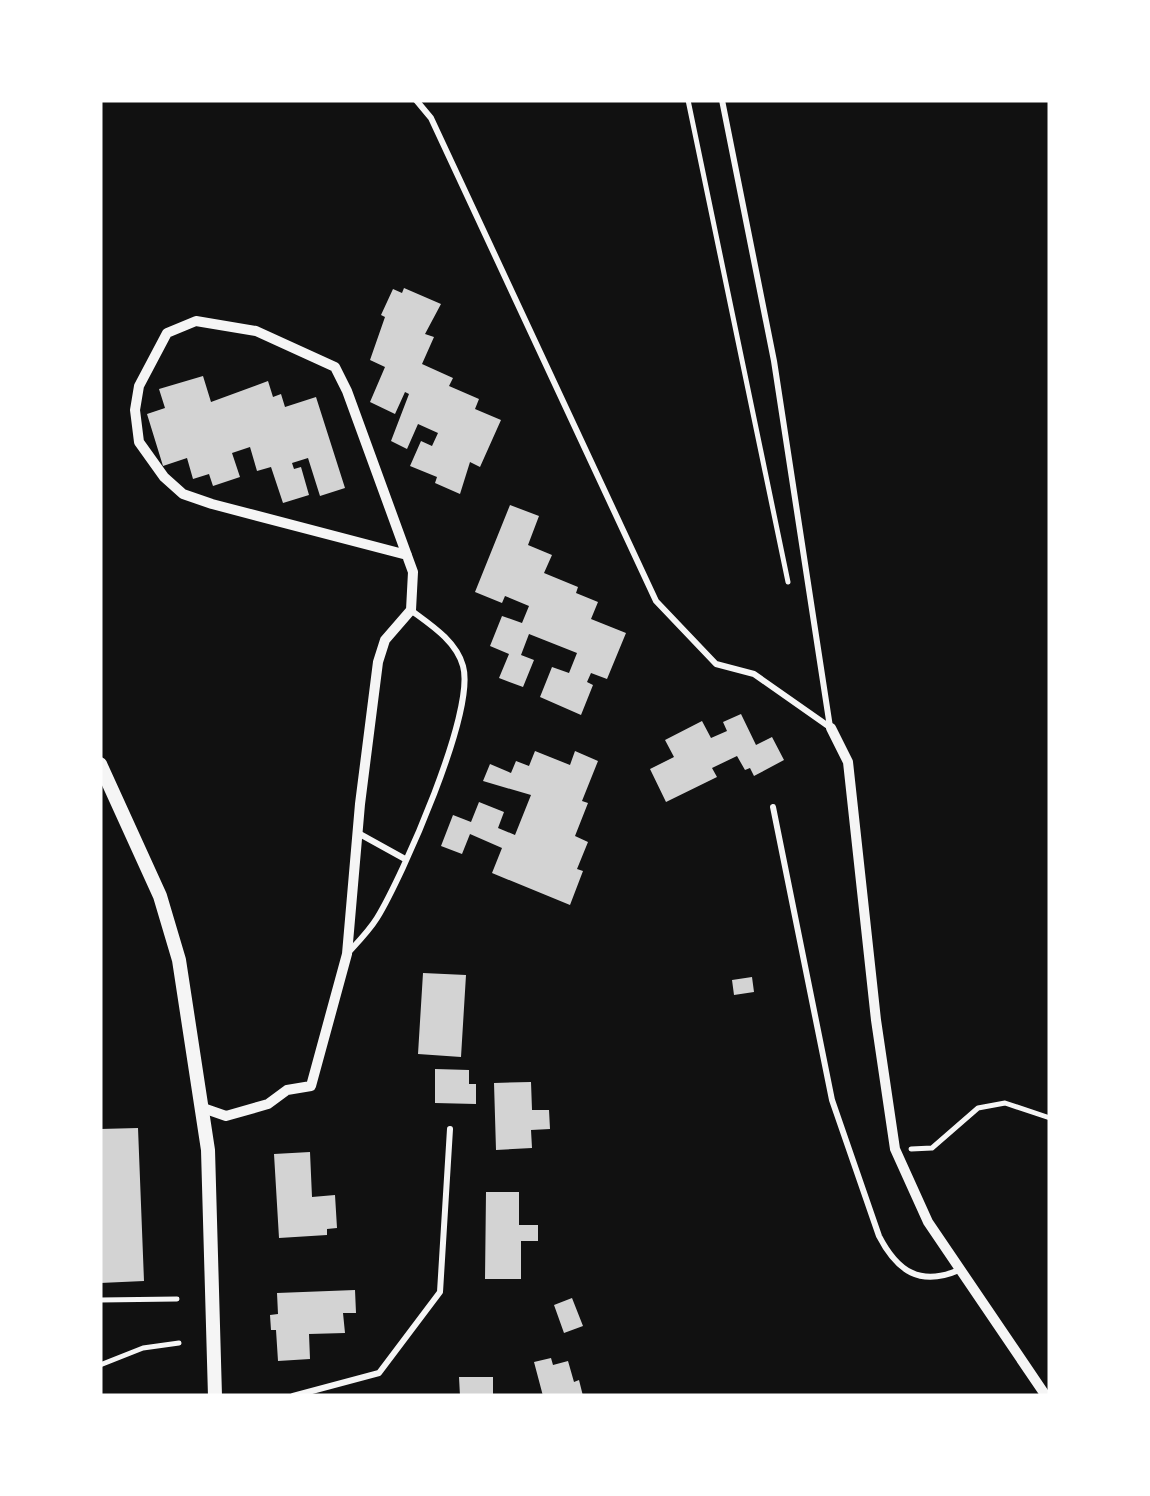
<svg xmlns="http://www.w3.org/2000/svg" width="1150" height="1496" font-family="Arial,sans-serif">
<rect width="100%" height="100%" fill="#111"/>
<!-- building -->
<path fill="#d3d3d3" d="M 404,288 L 441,304 L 425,334 L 434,337 L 422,364 L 453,378 L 449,386 L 479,399 L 475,409 L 501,420 L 480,467 L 470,462 L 460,494 L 435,483 L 437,477 L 410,466 L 421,441 L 432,446 L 438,433 L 418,424 L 407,449 L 391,441 L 409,394 L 405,392 L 395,414 L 370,402 L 385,367 L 370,360 L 385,317 L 381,315 L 393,289 L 402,293 Z
M 203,376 L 211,402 L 268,381 L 273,397 L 281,394 L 285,407 L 316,397 L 345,488 L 320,496 L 308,458 L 292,463 L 294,469 L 301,467 L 309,495 L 283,503 L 271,467 L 257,471 L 250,447 L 232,453 L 240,477 L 213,486 L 209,474 L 193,479 L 187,458 L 163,466 L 147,414 L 165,408 L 159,389 Z
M 510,505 L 539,516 L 528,545 L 552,555 L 544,573 L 578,587 L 576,593 L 598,602 L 591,619 L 626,633 L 607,679 L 591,673 L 587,682 L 593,685 L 581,715 L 540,697 L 552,667 L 569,673 L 577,653 L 529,634 L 521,655 L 534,660 L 523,687 L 499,678 L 509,654 L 490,646 L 502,616 L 522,623 L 529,606 L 505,596 L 502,603 L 475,592 Z
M 741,714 L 756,745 L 772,737 L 784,760 L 754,776 L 750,768 L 745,770 L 737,756 L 712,768 L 717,777 L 666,802 L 650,769 L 674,757 L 665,740 L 702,721 L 711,738 L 727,731 L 723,722 Z
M 535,751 L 570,765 L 575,751 L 598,761 L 582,801 L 588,803 L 575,836 L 588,842 L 577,869 L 583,871 L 570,905 L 492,873 L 502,848 L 470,834 L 462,854 L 441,846 L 453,815 L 471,822 L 479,802 L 504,812 L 498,828 L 515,835 L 531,795 L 483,781 L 490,764 L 511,773 L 516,761 L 529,766 Z
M 423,973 L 466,975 L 461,1057 L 418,1054 Z
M 752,977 L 754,992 L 734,995 L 732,980 Z
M 435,1069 L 469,1070 L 469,1084 L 476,1084 L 476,1104 L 435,1103 Z
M 531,1082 L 532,1110 L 549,1110 L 550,1129 L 531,1130 L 532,1148 L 496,1150 L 494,1083 Z
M 138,1128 L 144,1281 L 100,1283 L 100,1129 Z
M 310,1152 L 312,1197 L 335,1195 L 337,1228 L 327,1229 L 327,1235 L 279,1238 L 274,1154 Z
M 486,1192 L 519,1192 L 519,1225 L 538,1225 L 538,1241 L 521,1241 L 521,1279 L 485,1279 Z
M 355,1290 L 356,1313 L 343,1313 L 345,1333 L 309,1334 L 310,1359 L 278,1361 L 276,1330 L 271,1330 L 270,1315 L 278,1314 L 277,1293 Z
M 572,1298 L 583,1326 L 564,1333 L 554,1305 Z
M 551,1358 L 553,1365 L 568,1361 L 574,1382 L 579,1380 L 583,1396 L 543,1396 L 534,1362 Z
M 459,1377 L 493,1377 L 493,1396 L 460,1396 Z"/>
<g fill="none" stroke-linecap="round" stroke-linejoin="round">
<!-- path -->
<path stroke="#f5f5f5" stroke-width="5" d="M 688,100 L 788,582
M 911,1149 L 932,1148 L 978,1108 L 1005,1103 L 1050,1118
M 100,1300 L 177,1299
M 100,1365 L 143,1348 L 179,1343"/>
<!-- service -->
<path stroke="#f5f5f5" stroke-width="6" d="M 416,100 L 431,118 L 656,601 L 716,664 L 754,674 L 831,728
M 722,100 L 774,361 L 830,727
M 773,807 L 832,1100 L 879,1236 C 897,1271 920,1287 959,1270
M 358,833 L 405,859
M 347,954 C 357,943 369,931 377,918 C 402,877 476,711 463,666 C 456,641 431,625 412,611
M 293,1396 L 379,1373 L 440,1292 L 450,1129"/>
<!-- minor -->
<path stroke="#f5f5f5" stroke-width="10" d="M 831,728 L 848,762 L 876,1020 L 895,1149 L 928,1222 L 1046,1396
M 203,1108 L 226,1116 L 268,1104 L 287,1090 L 311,1086 L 347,954 L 360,804 L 378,662 L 385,640 L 411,610 L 413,572 L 347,391 L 335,367 L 256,331 L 196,321 L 167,333 L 139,386 L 135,410 L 139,442 L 164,477 L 183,494 L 212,504 L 407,555"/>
<!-- tertiary -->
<path stroke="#f5f5f5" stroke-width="14" d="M 100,764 L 160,896 L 179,960 L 208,1150 L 215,1396"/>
</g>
<!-- border -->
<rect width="1150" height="1496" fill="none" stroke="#ffffff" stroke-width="205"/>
</svg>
